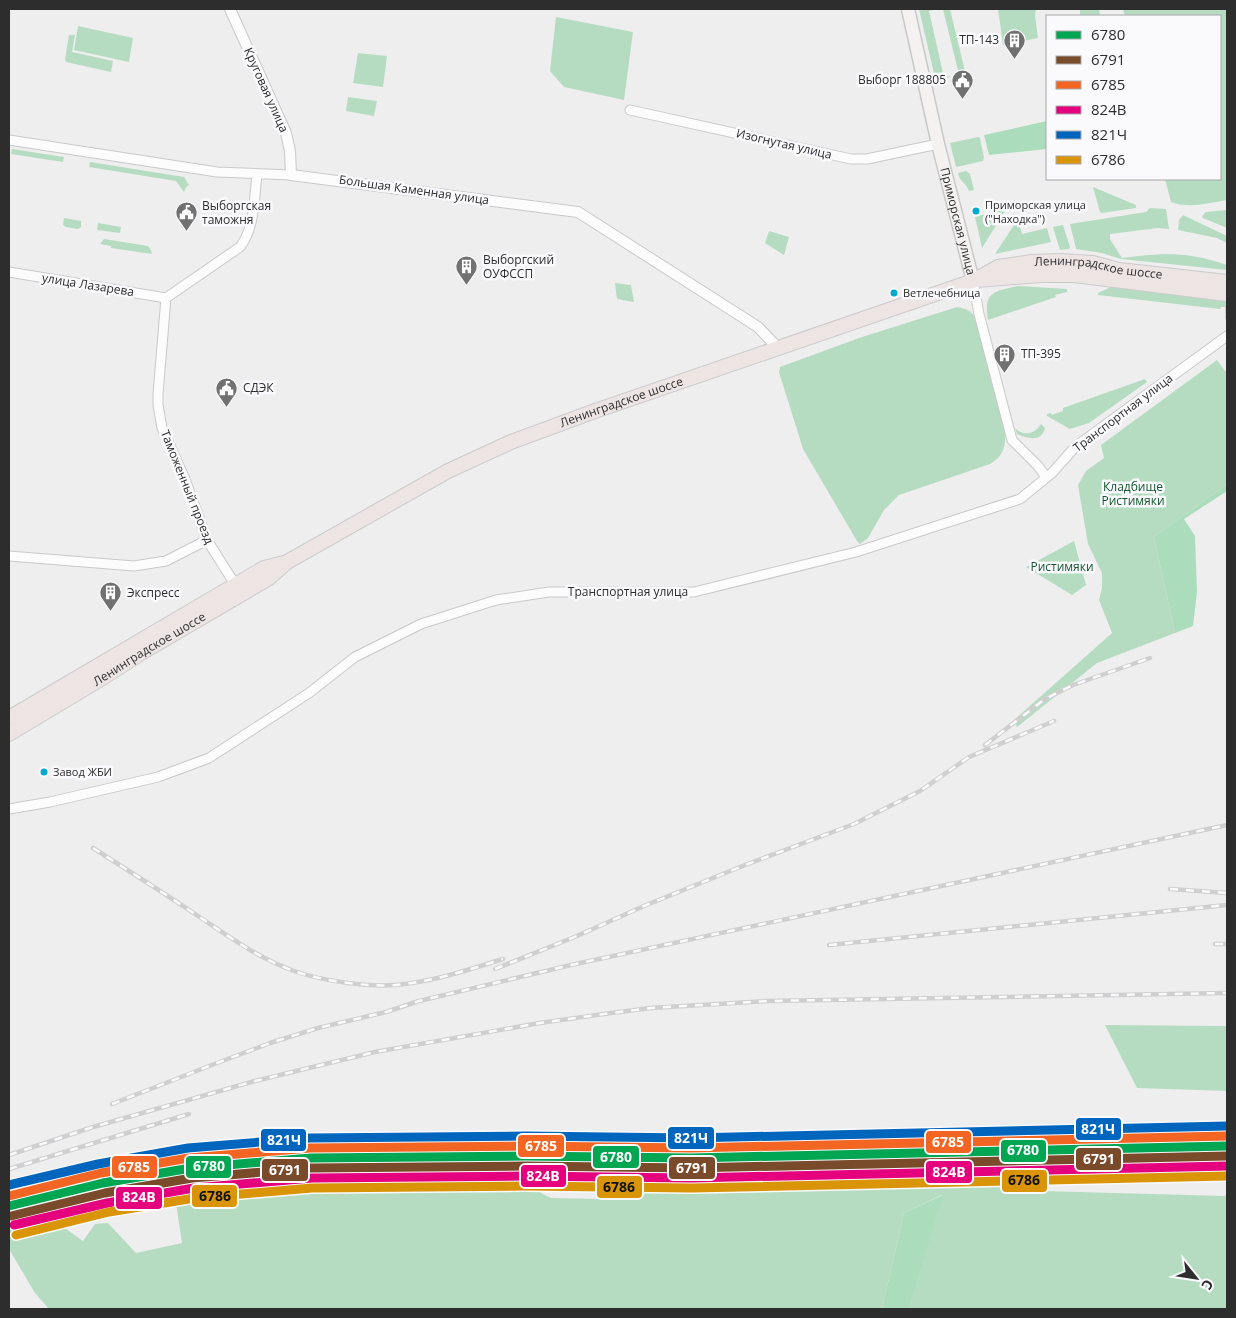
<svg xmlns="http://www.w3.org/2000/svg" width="1236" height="1318" font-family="'Open Sans',sans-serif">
<rect width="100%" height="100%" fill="#eeeeef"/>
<!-- green -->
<path fill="#b5dcc1" d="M 919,9 L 936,9 L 929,11 L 943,73 L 950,77 C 945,78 941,81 936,82 Z
M 943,9 L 950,9 L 968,84 L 964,85 L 961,83 Z
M 998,9 L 1036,9 L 1035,15 L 1038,38 L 1003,45 Z
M 1080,9 L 1099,9 L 1100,16 L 1080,16 Z
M 1123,9 L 1227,9 L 1227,200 C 1209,203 1188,209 1171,202 L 1165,179 L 1220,179 L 1220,16 L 1125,16 Z
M 556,17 L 633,32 L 624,100 L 564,87 L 550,71 Z
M 78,26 L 133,38 L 129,62 L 74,50 Z
M 69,35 L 75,35 L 72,52 L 113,61 L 111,72 L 66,62 L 65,59 Z
M 358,53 L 387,56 L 383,87 L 353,83 Z
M 348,97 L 377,101 L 374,116 L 346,111 Z
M 978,137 L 980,138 L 984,158 L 983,161 L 956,167 L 950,143 Z
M 12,149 L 64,157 L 63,162 L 11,154 Z
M 90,162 L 184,177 L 189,185 L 186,187 L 184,192 L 176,181 L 89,167 Z
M 966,171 L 970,174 L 974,190 L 969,191 C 967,184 959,181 958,173 Z
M 1093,187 L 1136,205 L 1136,208 L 1102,213 L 1100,212 Z
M 1150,208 L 1166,209 L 1169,229 L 1158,228 L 1110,234 L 1110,239 L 1122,258 C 1163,253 1186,251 1227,265 L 1227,270 L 1121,259 L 1102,253 L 1076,249 L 1070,224 L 1146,212 Z
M 1003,209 L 1005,211 L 982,248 L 975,217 Z
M 1227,210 L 1227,228 L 1203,218 L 1202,216 L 1206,212 Z
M 1183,215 L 1227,236 L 1227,243 L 1217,238 L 1178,230 L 1179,220 Z
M 64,218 L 81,221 L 81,227 L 78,229 L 66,227 L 63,225 Z
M 1018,219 L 1022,234 L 1047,228 L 1051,242 L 995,254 Z
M 98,223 L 121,227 L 120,233 L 97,230 Z
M 1063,225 L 1070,247 L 1069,249 L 1060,250 L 1053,227 Z
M 769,231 L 789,237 L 784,255 L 765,243 Z
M 104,239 L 148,246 L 151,250 L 152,254 L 111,248 L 111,246 L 100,244 Z
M 615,283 L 631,285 L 634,302 L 617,299 Z
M 1018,286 L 1067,289 L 1067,292 L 1055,295 L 1056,297 L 988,320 C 983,292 994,291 1018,286 Z
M 1111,287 L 1227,300 L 1227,318 L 1225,320 L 1225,307 L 1221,307 L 1220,309 L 1098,295 L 1098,293 Z
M 957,307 C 971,309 975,315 980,327 L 1005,430 C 1006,445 1004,456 990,464 L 899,495 L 884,510 L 868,538 L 860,544 L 857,541 L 803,449 L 779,372 L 780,367 L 859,338 Z
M 1217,360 L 1225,371 L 1227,370 L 1227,484 L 1154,537 L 1175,633 L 1097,663 L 1017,727 L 1014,720 L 1112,633 L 1099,600 L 1102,588 L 1102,573 L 1088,544 L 1078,485 L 1086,471 L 1104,458 L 1101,445 Z
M 1145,379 L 1147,382 L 1089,423 L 1070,429 L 1047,416 L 1047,414 L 1051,413 L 1052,415 L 1063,411 L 1063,408 Z
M 1041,424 L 1045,428 C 1042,442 1028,439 1017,434 L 1015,428 C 1024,437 1035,434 1041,424 Z
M 1074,541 L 1086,585 L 1072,595 L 1026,567 Z
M 1105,1025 L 1227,1026 L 1227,1091 L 1137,1088 Z
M 834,1172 L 1033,1176 L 1042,1191 L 1225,1196 L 1227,1193 L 1227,1309 L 909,1309 L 942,1195 L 904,1213 L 882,1309 L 49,1309 L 35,1293 L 9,1249 L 9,1226 L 47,1215 L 83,1241 L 95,1224 L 108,1223 L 136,1253 L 182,1243 L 175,1196 L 225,1189 L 516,1180 L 551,1198 L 599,1199 L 634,1173 Z"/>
<!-- forest -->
<path fill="#abdcbc" d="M 1047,121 L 1047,149 L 989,155 L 984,135 Z
M 1227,484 L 1227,491 L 1184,519 L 1195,536 L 1197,592 L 1193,626 L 1175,633 L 1154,537 Z
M 943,1195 L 909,1309 L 882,1309 L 904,1213 Z"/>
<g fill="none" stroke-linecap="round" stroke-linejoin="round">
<defs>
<path id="minor" d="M 630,110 L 851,159 L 867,159 L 938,144
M 9,140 L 217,172 L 291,175
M 9,272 L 166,298
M 973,281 L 979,314 L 1012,440 L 1038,466 L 1046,477
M 9,556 L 134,566 L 166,561 L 207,540
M 238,589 L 207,540 L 185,479 L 162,428 L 158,405 L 158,394 L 166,298 L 240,247 C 255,228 254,198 257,175
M 9,809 L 50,802 L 158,777 L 209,758 L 309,693 L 355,657 L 421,624 L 496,600 L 549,592 L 694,592 L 856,552 L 1020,499 L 1052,473 L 1075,447 L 1227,336"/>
<path id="tertiary" d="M 230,9 L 286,133 L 290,151 L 291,175 L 578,212 L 758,327 L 778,348"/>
<g id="secondary">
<path id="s1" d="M 908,9 L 938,144 L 973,281"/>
</g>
<g id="primary">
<path d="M 976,280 L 1040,275 L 1074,275 L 1227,294"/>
<path d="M 9,718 L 264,568 L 284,563"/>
<path id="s2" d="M 9,734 L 99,680 L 141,653 L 269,578 L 287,562 L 448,471 L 511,442 L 595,411 L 973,281 L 998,267 L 1032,262 L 1060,261 L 1093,263 L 1119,270 L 1227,282"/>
</g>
</defs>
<!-- minor casing -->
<use href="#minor" stroke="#c9c9ca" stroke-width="11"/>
<!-- tertiary casing -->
<use href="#tertiary" stroke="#c9c9ca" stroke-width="12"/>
<!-- secondary casing -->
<use href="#secondary" stroke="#c9c9ca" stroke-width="15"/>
<!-- primary casing -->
<use href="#primary" stroke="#cbcbcc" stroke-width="16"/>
<!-- minor -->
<use href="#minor" stroke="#fcfcfd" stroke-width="9"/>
<!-- tertiary -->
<use href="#tertiary" stroke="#fcfcfd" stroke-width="10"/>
<!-- secondary -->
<use href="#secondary" stroke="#f5f1f1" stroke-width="12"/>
<!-- primary -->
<use href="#primary" stroke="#ede4e4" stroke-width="14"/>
<defs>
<path id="rail" d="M 985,745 L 1045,699 L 1073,685 L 1150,658
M 93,848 C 126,869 159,890 192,912 C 224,933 257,958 294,971 C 323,981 365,987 395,985 C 432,982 468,970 503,959
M 1170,889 L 1227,893
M 1215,944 L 1227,944
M 829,945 L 1227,905
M 495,969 L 577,936 L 644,906 L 740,867 L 854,824 L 920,791 L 969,757 L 1054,721
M 112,1104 L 217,1063 L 270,1043 L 318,1028 L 386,1012 L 419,1001 L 571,965 L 1227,825
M 9,1155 L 93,1127 L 255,1081 L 375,1052 L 540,1023 L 611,1013 L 651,1008 L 768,1001 L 1227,993
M 9,1169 L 189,1114"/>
</defs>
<!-- rail casing -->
<use href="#rail" stroke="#cfcfd0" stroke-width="4.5"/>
<!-- rail -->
<use href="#rail" stroke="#fafafd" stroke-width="2.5" stroke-dasharray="8" stroke-linecap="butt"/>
<defs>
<path id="rail-1" d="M 9,1206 L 103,1183 L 191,1168 L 311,1158 L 525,1156 L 691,1158 L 1227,1146"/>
<path id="rail-2" d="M 11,1216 L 105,1193 L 192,1178 L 311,1168 L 525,1166 L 691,1168 L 1227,1156"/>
<path id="rail-3" d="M 9,1196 L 101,1173 L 189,1158 L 310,1148 L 525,1146 L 691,1148 L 1227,1136"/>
<path id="rail-4" d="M 14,1225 L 107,1203 L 194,1188 L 312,1178 L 525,1176 L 691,1178 L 1227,1166"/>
<path id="rail-5" d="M 9,1185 L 98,1164 L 188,1148 L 310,1138 L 525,1136 L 691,1138 L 1227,1126"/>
<path id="rail-6" d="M 16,1235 L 109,1212 L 195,1198 L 312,1188 L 525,1186 L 692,1188 L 1227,1176"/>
</defs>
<!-- rail-1 casing -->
<use href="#rail-1" stroke="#fafafd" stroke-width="12"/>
<!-- rail-2 casing -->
<use href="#rail-2" stroke="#fafafd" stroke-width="12"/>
<!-- rail-3 casing -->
<use href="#rail-3" stroke="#fafafd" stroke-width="12"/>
<!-- rail-4 casing -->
<use href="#rail-4" stroke="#fafafd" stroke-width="12"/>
<!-- rail-5 casing -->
<use href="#rail-5" stroke="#fafafd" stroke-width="12"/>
<!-- rail-6 casing -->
<use href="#rail-6" stroke="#fafafd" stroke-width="12"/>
<!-- rail-1 -->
<use href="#rail-1" stroke="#00a651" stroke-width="9"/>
<!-- rail-2 -->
<use href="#rail-2" stroke="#7a4b2a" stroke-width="9"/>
<!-- rail-3 -->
<use href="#rail-3" stroke="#f26522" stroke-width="9"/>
<!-- rail-4 -->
<use href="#rail-4" stroke="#e5007d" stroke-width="9"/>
<!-- rail-5 -->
<use href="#rail-5" stroke="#0065bd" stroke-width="9"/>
<!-- rail-6 -->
<use href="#rail-6" stroke="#d99407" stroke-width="9"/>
</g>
<!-- icons -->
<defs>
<symbol id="building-pin" viewBox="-11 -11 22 30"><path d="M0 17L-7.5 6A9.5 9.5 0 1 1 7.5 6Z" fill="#717172" stroke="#fafafd"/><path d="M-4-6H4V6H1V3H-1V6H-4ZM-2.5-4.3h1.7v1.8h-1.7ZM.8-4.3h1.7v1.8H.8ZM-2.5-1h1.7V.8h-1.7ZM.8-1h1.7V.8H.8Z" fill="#fff"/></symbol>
<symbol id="civic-pin" viewBox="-11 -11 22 30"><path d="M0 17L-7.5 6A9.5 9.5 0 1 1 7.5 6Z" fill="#717172" stroke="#fafafd"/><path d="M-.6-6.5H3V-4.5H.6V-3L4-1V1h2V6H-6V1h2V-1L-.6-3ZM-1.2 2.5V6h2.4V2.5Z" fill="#fff"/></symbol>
</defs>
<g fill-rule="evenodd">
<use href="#building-pin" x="1002" y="28" width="25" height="34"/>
<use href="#civic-pin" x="950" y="68" width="25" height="34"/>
<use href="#civic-pin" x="174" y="200" width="25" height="34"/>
<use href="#building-pin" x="454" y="254" width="25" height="34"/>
<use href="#building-pin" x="992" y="342" width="25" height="34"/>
<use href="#civic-pin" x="214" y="376" width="25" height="34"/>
<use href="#building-pin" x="98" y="580" width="25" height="34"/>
</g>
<!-- markers -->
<g fill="#00a9ce" stroke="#fafafd" stroke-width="2">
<circle cx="976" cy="211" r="4.5"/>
<circle cx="894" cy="293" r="4.5"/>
<circle cx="44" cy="772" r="4.5"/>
</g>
<g text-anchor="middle" stroke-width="5" stroke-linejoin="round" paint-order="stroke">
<!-- bus labels -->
<g font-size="11" fill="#2d2d2e" stroke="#fafafd" text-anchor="start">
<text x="985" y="209">Приморская улица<tspan x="985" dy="14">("Находка")</tspan></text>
<text x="903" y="297">Ветлечебница</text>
<text x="53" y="776">Завод ЖБИ</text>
</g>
<!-- poi labels -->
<g font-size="12" fill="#2d2d2e" stroke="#fafafd" text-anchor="start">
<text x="999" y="44" text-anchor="end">ТП-143</text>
<text x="946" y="84" text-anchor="end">Выборг 188805</text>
<text x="202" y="210">Выборгская<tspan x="202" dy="14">таможня</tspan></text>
<text x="483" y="264">Выборгский<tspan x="483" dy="14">ОУФССП</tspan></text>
<text x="1021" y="358">ТП-395</text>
<text x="243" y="392">СДЭК</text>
<text x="127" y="597">Экспресс</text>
</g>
<!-- street labels -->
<g font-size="12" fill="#2d2d2e" stroke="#fafafd">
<text transform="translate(266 90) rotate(66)" y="4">Круговая улица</text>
<text transform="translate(784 144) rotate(13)" y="4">Изогнутая улица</text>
<text transform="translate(414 190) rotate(8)" y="4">Большая Каменная улица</text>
<text dy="4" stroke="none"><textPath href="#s1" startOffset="218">Приморская улица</textPath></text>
<text dy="4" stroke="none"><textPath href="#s2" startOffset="1201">Ленинградское шоссе</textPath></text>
<text transform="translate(88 285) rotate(9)" y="4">улица Лазарева</text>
<text dy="4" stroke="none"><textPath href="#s2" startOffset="699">Ленинградское шоссе</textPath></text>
<text transform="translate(1123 413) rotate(-37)" y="4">Транспортная улица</text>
<text transform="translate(187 487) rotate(68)" y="4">Таможенный проезд</text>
<text x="628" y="596">Транспортная улица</text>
<text dy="4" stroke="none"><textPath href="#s2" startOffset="164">Ленинградское шоссе</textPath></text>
</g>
<!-- park labels -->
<g font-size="12" fill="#155731" stroke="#fafafd">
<text x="1133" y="491">Кладбище<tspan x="1133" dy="14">Ристимяки</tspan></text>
<text x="1062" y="571">Ристимяки</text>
</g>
</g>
<g stroke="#fafafd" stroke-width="2">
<rect x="1075" y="1117" width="47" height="24" rx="5" fill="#0065bd"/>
<rect x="667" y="1126" width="48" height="24" rx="5" fill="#0065bd"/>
<rect x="260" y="1128" width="47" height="24" rx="5" fill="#0065bd"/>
<rect x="925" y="1130" width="47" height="24" rx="5" fill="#f26522"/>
<rect x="517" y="1134" width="48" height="24" rx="5" fill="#f26522"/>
<rect x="1000" y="1139" width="47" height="24" rx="5" fill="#00a651"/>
<rect x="592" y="1145" width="48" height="24" rx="5" fill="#00a651"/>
<rect x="1075" y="1147" width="47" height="24" rx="5" fill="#7a4b2a"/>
<rect x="185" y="1155" width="47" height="24" rx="5" fill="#00a651"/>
<rect x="111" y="1155" width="47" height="24" rx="5" fill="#f26522"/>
<rect x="668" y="1156" width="48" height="24" rx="5" fill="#7a4b2a"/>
<rect x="261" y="1158" width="48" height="24" rx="5" fill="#7a4b2a"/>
<rect x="925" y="1160" width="48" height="24" rx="5" fill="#e5007d"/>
<rect x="520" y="1164" width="47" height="24" rx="5" fill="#e5007d"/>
<rect x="1001" y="1169" width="47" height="24" rx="5" fill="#d99407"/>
<rect x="596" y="1175" width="47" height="24" rx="5" fill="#d99407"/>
<rect x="191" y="1184" width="47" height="24" rx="5" fill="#d99407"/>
<rect x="115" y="1186" width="48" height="24" rx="5" fill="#e5007d"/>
</g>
<g font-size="14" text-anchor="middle" font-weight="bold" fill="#fff">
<text x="1098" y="1134">821Ч</text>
<text x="691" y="1143">821Ч</text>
<text x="284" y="1145">821Ч</text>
<text x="948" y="1147">6785</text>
<text x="541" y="1151">6785</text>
<text x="1023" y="1155">6780</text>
<text x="616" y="1162">6780</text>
<text x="1099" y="1164">6791</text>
<text x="209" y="1171">6780</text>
<text x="134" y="1172">6785</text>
<text x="692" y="1173">6791</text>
<text x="285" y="1175">6791</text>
<text x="949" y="1177">824В</text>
<text x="543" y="1181">824В</text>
<text x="139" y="1202">824В</text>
</g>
<g font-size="14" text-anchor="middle" font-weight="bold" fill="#111">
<text x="1024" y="1185">6786</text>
<text x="619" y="1192">6786</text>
<text x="215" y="1201">6786</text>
</g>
<!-- border -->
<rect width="1236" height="1318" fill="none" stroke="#2d2d2e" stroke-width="20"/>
<!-- legend -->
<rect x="1046" y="15" width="175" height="165" fill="#fafafd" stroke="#a8a8aa"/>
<rect x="1056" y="31" width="25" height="8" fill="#00a651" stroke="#a8a8aa"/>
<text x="1091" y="40" font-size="15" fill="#2d2d2e">6780</text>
<rect x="1056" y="56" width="25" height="8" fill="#7a4b2a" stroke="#a8a8aa"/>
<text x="1091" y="65" font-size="15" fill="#2d2d2e">6791</text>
<rect x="1056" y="81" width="25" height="8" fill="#f26522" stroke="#a8a8aa"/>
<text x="1091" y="90" font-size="15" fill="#2d2d2e">6785</text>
<rect x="1056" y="106" width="25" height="8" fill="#e5007d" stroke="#a8a8aa"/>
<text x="1091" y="115" font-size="15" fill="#2d2d2e">824В</text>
<rect x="1056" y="131" width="25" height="8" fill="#0065bd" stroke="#a8a8aa"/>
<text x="1091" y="140" font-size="15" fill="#2d2d2e">821Ч</text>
<rect x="1056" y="156" width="25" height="8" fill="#d99407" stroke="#a8a8aa"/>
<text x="1091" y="165" font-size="15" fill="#2d2d2e">6786</text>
<!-- north arrow -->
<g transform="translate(1196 1278) rotate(120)" stroke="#fafafd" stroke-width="4" paint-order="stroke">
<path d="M0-4L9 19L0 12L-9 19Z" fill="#2d2d2e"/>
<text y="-8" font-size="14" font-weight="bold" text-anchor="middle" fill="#2d2d2e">С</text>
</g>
</svg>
